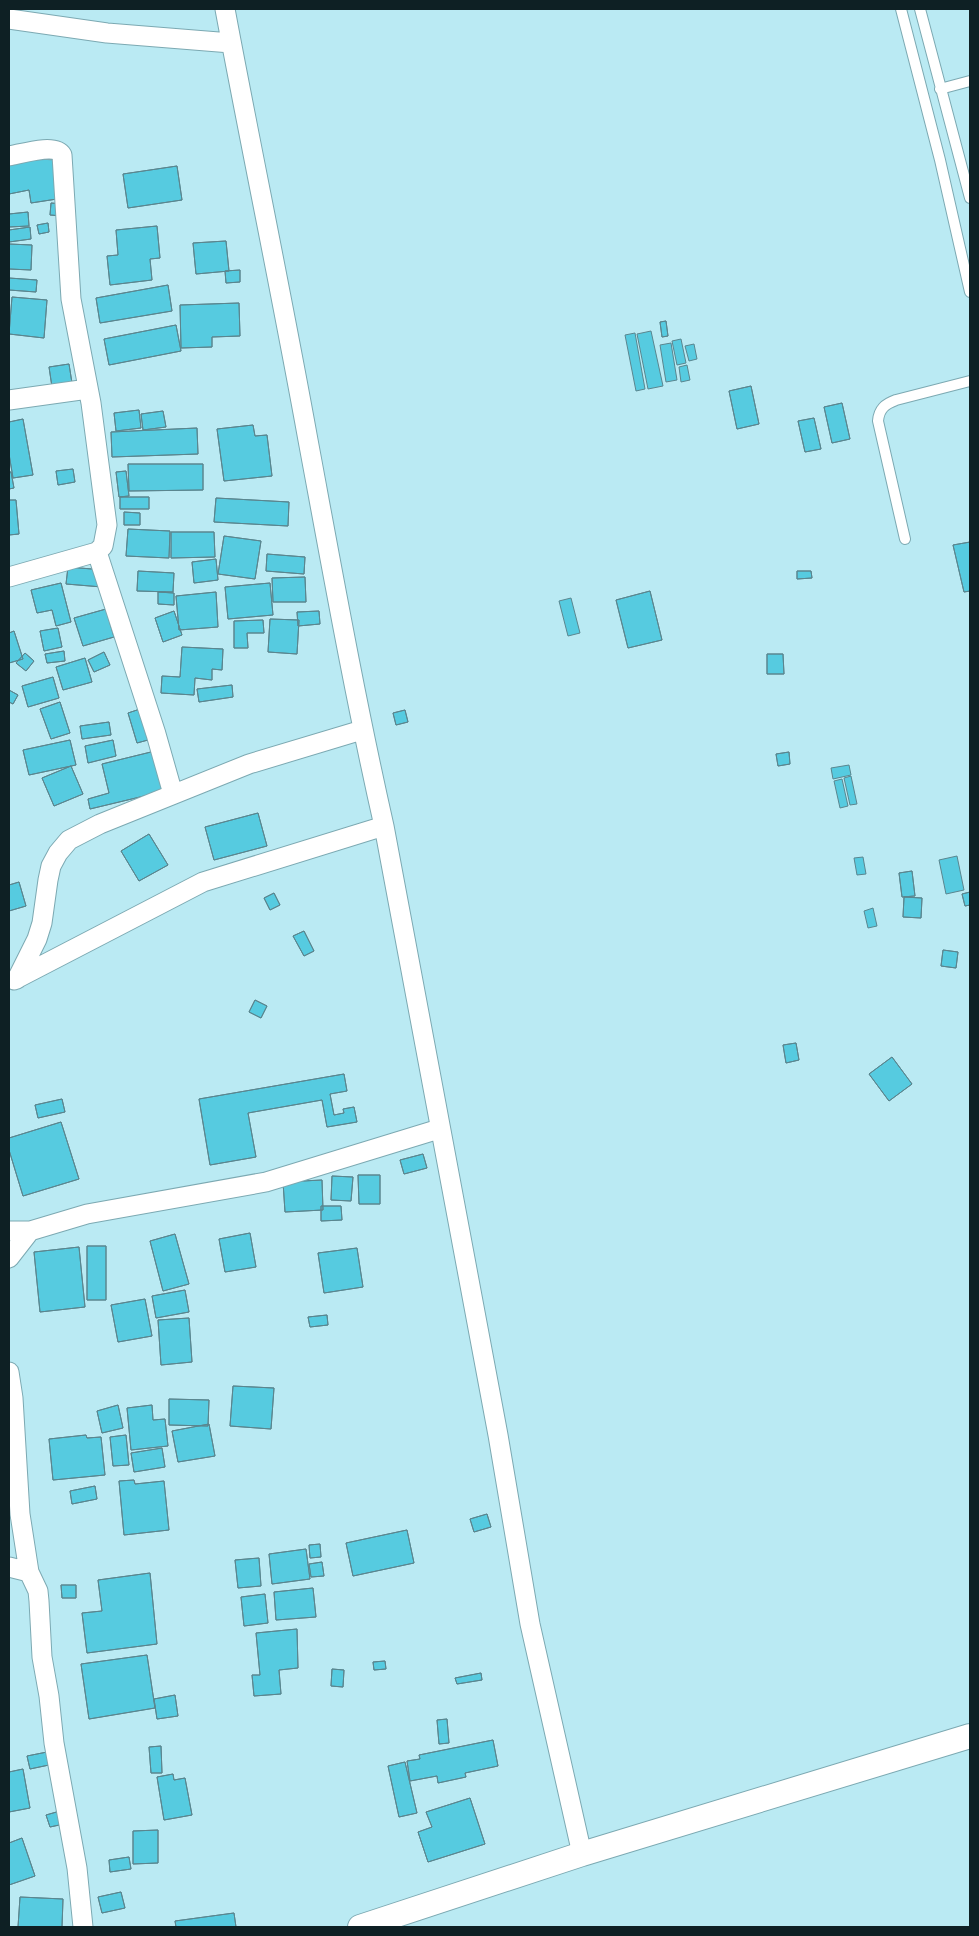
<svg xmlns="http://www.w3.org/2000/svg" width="979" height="1936" font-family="'DM Sans',sans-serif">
<rect width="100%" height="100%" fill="#baeaf3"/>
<!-- building -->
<path fill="#56cbe0" stroke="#5a868f" d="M 59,156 L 57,199 L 31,203 L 29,190 L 9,194 L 9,164 Z
M 59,156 L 57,199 L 31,203 L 29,190 L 9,194 L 9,164 Z
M 177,166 L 182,200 L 128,208 L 123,174 Z
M 177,166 L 182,200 L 128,208 L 123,174 Z
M 51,203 L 63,204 L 62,216 L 50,215 Z
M 51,203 L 63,204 L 62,216 L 50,215 Z
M 28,212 L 29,226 L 9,227 L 9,214 Z
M 28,212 L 29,226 L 9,227 L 9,214 Z
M 48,223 L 49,232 L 39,234 L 37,225 Z
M 48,223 L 49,232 L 39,234 L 37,225 Z
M 157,226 L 160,258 L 150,259 L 152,280 L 110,285 L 107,256 L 118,255 L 116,230 Z
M 157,226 L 160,258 L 150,259 L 152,280 L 110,285 L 107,256 L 118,255 L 116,230 Z
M 30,227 L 31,239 L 9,242 L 9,230 Z
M 30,227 L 31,239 L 9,242 L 9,230 Z
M 226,241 L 229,271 L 196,274 L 193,243 Z
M 226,241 L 229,271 L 196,274 L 193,243 Z
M 9,244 L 32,245 L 31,270 L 9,269 Z
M 9,244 L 32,245 L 31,270 L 9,269 Z
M 240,270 L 240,282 L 226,283 L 225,271 Z
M 240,270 L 240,282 L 226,283 L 225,271 Z
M 9,278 L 37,280 L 36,292 L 9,290 Z
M 9,278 L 37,280 L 36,292 L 9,290 Z
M 168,285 L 172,311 L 100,323 L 96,298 Z
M 168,285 L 172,311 L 100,323 L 96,298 Z
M 12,297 L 47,300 L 44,338 L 9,334 Z
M 12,297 L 47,300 L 44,338 L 9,334 Z
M 239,303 L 240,336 L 212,337 L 212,347 L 181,348 L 180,305 Z
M 239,303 L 240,336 L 212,337 L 212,347 L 181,348 L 180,305 Z
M 666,321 L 668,336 L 662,337 L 660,322 Z
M 666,321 L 668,336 L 662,337 L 660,322 Z
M 176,325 L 181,351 L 109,365 L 104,339 Z
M 176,325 L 181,351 L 109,365 L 104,339 Z
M 651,331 L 663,386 L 648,389 L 637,334 Z
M 635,333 L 645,389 L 636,391 L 625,335 Z
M 681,339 L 686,363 L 677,365 L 672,341 Z
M 671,343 L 677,380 L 666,382 L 660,345 Z
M 694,344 L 697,359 L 689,361 L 685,346 Z
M 69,364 L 72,383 L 52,387 L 49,367 Z
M 69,364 L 72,383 L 52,387 L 49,367 Z
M 687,365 L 690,380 L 681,382 L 679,367 Z
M 751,386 L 759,424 L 737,429 L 729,391 Z
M 751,386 L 759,424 L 737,429 L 729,391 Z
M 842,403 L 850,439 L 832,443 L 824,407 Z
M 842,403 L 850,439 L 832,443 L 824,407 Z
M 139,410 L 141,428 L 116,431 L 114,413 Z
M 139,410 L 141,428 L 116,431 L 114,413 Z
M 163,411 L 166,427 L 143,430 L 141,414 Z
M 163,411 L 166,427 L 143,430 L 141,414 Z
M 814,418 L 821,449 L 805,452 L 798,421 Z
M 814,418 L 821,449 L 805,452 L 798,421 Z
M 23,419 L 33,475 L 13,478 L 9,454 L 9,422 Z
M 23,419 L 33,475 L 13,478 L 9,454 L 9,422 Z
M 253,425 L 255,436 L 267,435 L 272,476 L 224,481 L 217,429 Z
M 253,425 L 255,436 L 267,435 L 272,476 L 224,481 L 217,429 Z
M 197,428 L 198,454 L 112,457 L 111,432 Z
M 197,428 L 198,454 L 112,457 L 111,432 Z
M 128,464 L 203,464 L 203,490 L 129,491 Z
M 128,464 L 203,464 L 203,490 L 129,491 Z
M 73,469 L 75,482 L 58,485 L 56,471 Z
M 73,469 L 75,482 L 58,485 L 56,471 Z
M 126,471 L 129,496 L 119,497 L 116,472 Z
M 126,471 L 129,496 L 119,497 L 116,472 Z
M 9,472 L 11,472 L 14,488 L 9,489 Z
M 9,472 L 11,472 L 14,488 L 9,489 Z
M 120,497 L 149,497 L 149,509 L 120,509 Z
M 120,497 L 149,497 L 149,509 L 120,509 Z
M 216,498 L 289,502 L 288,526 L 214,522 Z
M 216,498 L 289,502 L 288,526 L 214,522 Z
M 9,500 L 16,500 L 19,534 L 9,535 Z
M 9,500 L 16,500 L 19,534 L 9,535 Z
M 124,512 L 140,513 L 140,525 L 124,525 Z
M 124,512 L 140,513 L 140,525 L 124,525 Z
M 128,529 L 170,531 L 169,558 L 126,556 Z
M 128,529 L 170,531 L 169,558 L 126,556 Z
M 171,532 L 214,532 L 215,557 L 171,558 Z
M 171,532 L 214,532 L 215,557 L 171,558 Z
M 224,536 L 261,541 L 255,579 L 218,574 Z
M 224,536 L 261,541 L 255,579 L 218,574 Z
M 970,542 L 970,591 L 964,592 L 953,545 Z
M 970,542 L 970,591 L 964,592 L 953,545 Z
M 267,554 L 305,557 L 304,574 L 266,571 Z
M 267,554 L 305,557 L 304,574 L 266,571 Z
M 216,559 L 218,580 L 194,583 L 192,562 Z
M 216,559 L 218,580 L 194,583 L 192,562 Z
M 68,567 L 104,570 L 102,587 L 66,584 Z
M 68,567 L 104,570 L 102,587 L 66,584 Z
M 138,571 L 174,573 L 173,592 L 137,591 Z
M 138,571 L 174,573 L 173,592 L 137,591 Z
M 797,571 L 811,571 L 812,578 L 797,579 Z
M 797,571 L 811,571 L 812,578 L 797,579 Z
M 305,577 L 306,602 L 273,602 L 272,578 Z
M 305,577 L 306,602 L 273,602 L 272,578 Z
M 61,583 L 71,622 L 56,626 L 52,610 L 37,613 L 31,590 Z
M 61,583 L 71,622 L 56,626 L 52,610 L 37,613 L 31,590 Z
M 270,583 L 273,615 L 228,619 L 225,587 Z
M 270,583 L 273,615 L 228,619 L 225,587 Z
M 650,591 L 662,640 L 628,648 L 616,600 Z
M 650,591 L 662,640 L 628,648 L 616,600 Z
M 158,592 L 174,593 L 174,605 L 158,604 Z
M 158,592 L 174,593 L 174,605 L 158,604 Z
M 216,592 L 218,627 L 179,630 L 176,596 Z
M 216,592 L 218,627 L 179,630 L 176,596 Z
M 571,598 L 580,633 L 568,636 L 559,601 Z
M 106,609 L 114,637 L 83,646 L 74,618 Z
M 106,609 L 114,637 L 83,646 L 74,618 Z
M 174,611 L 182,635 L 163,642 L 155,618 Z
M 174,611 L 182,635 L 163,642 L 155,618 Z
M 319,611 L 320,624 L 298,626 L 297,612 Z
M 319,611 L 320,624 L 298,626 L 297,612 Z
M 270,619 L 299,620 L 297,654 L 268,652 Z
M 270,619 L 299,620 L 297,654 L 268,652 Z
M 263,620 L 264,633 L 247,633 L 248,648 L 234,648 L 234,621 Z
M 263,620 L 264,633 L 247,633 L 248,648 L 234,648 L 234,621 Z
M 58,628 L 62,647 L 44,651 L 40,631 Z
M 58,628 L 62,647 L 44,651 L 40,631 Z
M 14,631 L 23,659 L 9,663 L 9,633 Z
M 14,631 L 23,659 L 9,663 L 9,633 Z
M 182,647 L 223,649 L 222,670 L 212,669 L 212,680 L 195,678 L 194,695 L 161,693 L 162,676 L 180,677 Z
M 182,647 L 223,649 L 222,670 L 212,669 L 212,680 L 195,678 L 194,695 L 161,693 L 162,676 L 180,677 Z
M 64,651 L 65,661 L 47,663 L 45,654 Z
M 64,651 L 65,661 L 47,663 L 45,654 Z
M 104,652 L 110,665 L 94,672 L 88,660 Z
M 104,652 L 110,665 L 94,672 L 88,660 Z
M 25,653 L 34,661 L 26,671 L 16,663 Z
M 25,653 L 34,661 L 26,671 L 16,663 Z
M 767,654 L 783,654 L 784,674 L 767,674 Z
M 767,654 L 783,654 L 784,674 L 767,674 Z
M 85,658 L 92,682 L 63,690 L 56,667 Z
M 85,658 L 92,682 L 63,690 L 56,667 Z
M 53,677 L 59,698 L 28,707 L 22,686 Z
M 53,677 L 59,698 L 28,707 L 22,686 Z
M 232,685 L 233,697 L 199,702 L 197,689 Z
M 232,685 L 233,697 L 199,702 L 197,689 Z
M 9,690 L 18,695 L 13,704 L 9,702 Z
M 9,690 L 18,695 L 13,704 L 9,702 Z
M 60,702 L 70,733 L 51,739 L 40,709 Z
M 60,702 L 70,733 L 51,739 L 40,709 Z
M 140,709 L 148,740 L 137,743 L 128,713 Z
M 140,709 L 148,740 L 137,743 L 128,713 Z
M 405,710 L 408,722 L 396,725 L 393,713 Z
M 405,710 L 408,722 L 396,725 L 393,713 Z
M 109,722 L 111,735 L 82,739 L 80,726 Z
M 109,722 L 111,735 L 82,739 L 80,726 Z
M 70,740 L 76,765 L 29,775 L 23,750 Z
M 70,740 L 76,765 L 29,775 L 23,750 Z
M 113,740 L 116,756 L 88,763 L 85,746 Z
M 113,740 L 116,756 L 88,763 L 85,746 Z
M 155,751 L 165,791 L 90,809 L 88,799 L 109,793 L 102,764 Z
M 155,751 L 165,791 L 90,809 L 88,799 L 109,793 L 102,764 Z
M 789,752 L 790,764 L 778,766 L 776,754 Z
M 789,752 L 790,764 L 778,766 L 776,754 Z
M 849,765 L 851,775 L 833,779 L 831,768 Z
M 71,766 L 83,794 L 54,806 L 42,778 Z
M 71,766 L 83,794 L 54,806 L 42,778 Z
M 851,776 L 857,804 L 850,805 L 844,778 Z
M 842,779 L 848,806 L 840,808 L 834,781 Z
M 258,813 L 267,846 L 214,860 L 205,827 Z
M 258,813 L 267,846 L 214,860 L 205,827 Z
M 149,834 L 168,865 L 139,881 L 121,851 Z
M 149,834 L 168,865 L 139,881 L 121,851 Z
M 957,856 L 964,890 L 946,894 L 939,860 Z
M 863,857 L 866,874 L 857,875 L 854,858 Z
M 912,871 L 915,896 L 902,897 L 899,873 Z
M 912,871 L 915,896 L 902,897 L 899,873 Z
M 19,882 L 26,906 L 9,911 L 9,885 Z
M 19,882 L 26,906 L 9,911 L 9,885 Z
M 970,892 L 970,905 L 965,906 L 962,894 Z
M 970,892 L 970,905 L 965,906 L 962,894 Z
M 274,893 L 280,905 L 270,910 L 264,898 Z
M 274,893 L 280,905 L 270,910 L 264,898 Z
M 904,897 L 922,898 L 921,918 L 903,917 Z
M 904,897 L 922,898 L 921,918 L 903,917 Z
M 873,908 L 877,926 L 868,928 L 864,911 Z
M 304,931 L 314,951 L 304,956 L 293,936 Z
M 304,931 L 314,951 L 304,956 L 293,936 Z
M 943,950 L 958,952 L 956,968 L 941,966 Z
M 943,950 L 958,952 L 956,968 L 941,966 Z
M 255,1000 L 267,1006 L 261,1018 L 249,1012 Z
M 255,1000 L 267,1006 L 261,1018 L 249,1012 Z
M 796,1043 L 799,1060 L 786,1063 L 783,1045 Z
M 796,1043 L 799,1060 L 786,1063 L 783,1045 Z
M 892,1057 L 912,1084 L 889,1101 L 869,1074 Z
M 892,1057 L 912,1084 L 889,1101 L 869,1074 Z
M 344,1074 L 347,1091 L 330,1094 L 334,1115 L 344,1113 L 343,1109 L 354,1107 L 357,1122 L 327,1127 L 322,1100 L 248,1113 L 256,1157 L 210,1165 L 199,1099 Z
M 344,1074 L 347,1091 L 330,1094 L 334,1115 L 344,1113 L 343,1109 L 354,1107 L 357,1122 L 327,1127 L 322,1100 L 248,1113 L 256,1157 L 210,1165 L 199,1099 Z
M 62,1099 L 65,1112 L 38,1118 L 35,1105 Z
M 62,1099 L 65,1112 L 38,1118 L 35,1105 Z
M 61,1122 L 79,1179 L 23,1196 L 9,1150 L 9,1138 Z
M 61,1122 L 79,1179 L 23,1196 L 9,1150 L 9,1138 Z
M 423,1154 L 427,1168 L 404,1174 L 400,1160 Z
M 423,1154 L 427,1168 L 404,1174 L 400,1160 Z
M 358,1175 L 380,1175 L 380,1204 L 359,1204 Z
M 358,1175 L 380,1175 L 380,1204 L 359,1204 Z
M 332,1176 L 353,1177 L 351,1201 L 331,1200 Z
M 332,1176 L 353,1177 L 351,1201 L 331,1200 Z
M 322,1180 L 323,1210 L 285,1212 L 283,1182 Z
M 322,1180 L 323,1210 L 285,1212 L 283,1182 Z
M 321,1206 L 341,1206 L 342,1220 L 321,1221 Z
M 321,1206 L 341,1206 L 342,1220 L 321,1221 Z
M 250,1233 L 256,1267 L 225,1272 L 219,1239 Z
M 250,1233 L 256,1267 L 225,1272 L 219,1239 Z
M 175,1234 L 189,1284 L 163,1291 L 150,1241 Z
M 175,1234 L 189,1284 L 163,1291 L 150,1241 Z
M 87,1246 L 106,1246 L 106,1300 L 87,1300 Z
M 87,1246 L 106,1246 L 106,1300 L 87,1300 Z
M 79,1247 L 85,1307 L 40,1312 L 34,1252 Z
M 79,1247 L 85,1307 L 40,1312 L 34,1252 Z
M 357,1248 L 363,1287 L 324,1293 L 318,1253 Z
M 357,1248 L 363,1287 L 324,1293 L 318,1253 Z
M 185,1290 L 189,1312 L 156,1318 L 152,1296 Z
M 185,1290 L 189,1312 L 156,1318 L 152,1296 Z
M 145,1299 L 152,1336 L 118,1342 L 111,1305 Z
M 145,1299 L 152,1336 L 118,1342 L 111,1305 Z
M 327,1315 L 328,1325 L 310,1327 L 308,1317 Z
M 327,1315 L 328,1325 L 310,1327 L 308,1317 Z
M 189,1318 L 192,1362 L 161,1365 L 158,1320 Z
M 189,1318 L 192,1362 L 161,1365 L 158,1320 Z
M 233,1386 L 274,1388 L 271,1429 L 230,1426 Z
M 233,1386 L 274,1388 L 271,1429 L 230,1426 Z
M 169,1399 L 209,1400 L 208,1426 L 169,1425 Z
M 169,1399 L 209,1400 L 208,1426 L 169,1425 Z
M 118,1405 L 123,1428 L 102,1433 L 97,1411 Z
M 118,1405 L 123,1428 L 102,1433 L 97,1411 Z
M 152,1405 L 153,1420 L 165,1419 L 168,1446 L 131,1450 L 127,1408 Z
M 152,1405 L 153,1420 L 165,1419 L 168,1446 L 131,1450 L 127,1408 Z
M 209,1424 L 215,1456 L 178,1462 L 172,1431 Z
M 209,1424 L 215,1456 L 178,1462 L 172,1431 Z
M 86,1435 L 87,1438 L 101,1437 L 105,1475 L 53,1480 L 49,1439 Z
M 86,1435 L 87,1438 L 101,1437 L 105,1475 L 53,1480 L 49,1439 Z
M 126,1435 L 129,1465 L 113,1466 L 110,1437 Z
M 126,1435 L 129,1465 L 113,1466 L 110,1437 Z
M 162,1448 L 165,1467 L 134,1472 L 131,1453 Z
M 162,1448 L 165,1467 L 134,1472 L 131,1453 Z
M 134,1480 L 135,1484 L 164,1481 L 169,1530 L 124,1535 L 119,1481 Z
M 134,1480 L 135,1484 L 164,1481 L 169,1530 L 124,1535 L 119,1481 Z
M 95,1486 L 97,1499 L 72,1504 L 70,1491 Z
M 95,1486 L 97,1499 L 72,1504 L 70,1491 Z
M 487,1514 L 491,1527 L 474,1532 L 470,1519 Z
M 487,1514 L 491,1527 L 474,1532 L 470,1519 Z
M 407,1530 L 414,1563 L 353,1576 L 346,1543 Z
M 407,1530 L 414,1563 L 353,1576 L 346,1543 Z
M 320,1544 L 321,1557 L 310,1558 L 309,1545 Z
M 320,1544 L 321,1557 L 310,1558 L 309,1545 Z
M 306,1549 L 310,1579 L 272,1584 L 269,1554 Z
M 306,1549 L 310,1579 L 272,1584 L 269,1554 Z
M 259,1558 L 261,1586 L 238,1588 L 235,1560 Z
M 259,1558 L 261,1586 L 238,1588 L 235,1560 Z
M 322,1562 L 324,1576 L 311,1577 L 309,1564 Z
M 322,1562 L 324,1576 L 311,1577 L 309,1564 Z
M 150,1573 L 157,1644 L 87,1653 L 82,1613 L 102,1611 L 98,1580 Z
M 150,1573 L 157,1644 L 87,1653 L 82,1613 L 102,1611 L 98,1580 Z
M 61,1585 L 76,1585 L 76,1598 L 62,1598 Z
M 61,1585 L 76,1585 L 76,1598 L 62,1598 Z
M 313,1588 L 316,1617 L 276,1620 L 274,1592 Z
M 313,1588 L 316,1617 L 276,1620 L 274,1592 Z
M 265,1594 L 268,1623 L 244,1626 L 241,1597 Z
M 265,1594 L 268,1623 L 244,1626 L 241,1597 Z
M 297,1629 L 298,1668 L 279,1670 L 281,1694 L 254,1696 L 252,1675 L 260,1675 L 256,1633 Z
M 297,1629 L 298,1668 L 279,1670 L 281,1694 L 254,1696 L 252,1675 L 260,1675 L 256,1633 Z
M 147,1655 L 155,1708 L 89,1719 L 81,1664 Z
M 147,1655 L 155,1708 L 89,1719 L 81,1664 Z
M 385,1661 L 386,1669 L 374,1670 L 373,1662 Z
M 385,1661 L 386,1669 L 374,1670 L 373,1662 Z
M 332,1669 L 344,1670 L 343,1687 L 331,1686 Z
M 332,1669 L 344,1670 L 343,1687 L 331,1686 Z
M 481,1673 L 482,1680 L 457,1684 L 455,1678 Z
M 481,1673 L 482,1680 L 457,1684 L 455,1678 Z
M 175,1695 L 178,1716 L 157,1719 L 154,1699 Z
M 175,1695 L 178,1716 L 157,1719 L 154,1699 Z
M 447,1719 L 449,1743 L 439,1744 L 437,1720 Z
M 447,1719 L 449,1743 L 439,1744 L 437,1720 Z
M 493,1740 L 498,1766 L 465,1773 L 466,1777 L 438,1783 L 437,1776 L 410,1781 L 407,1761 L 420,1759 L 419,1755 Z
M 493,1740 L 498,1766 L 465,1773 L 466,1777 L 438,1783 L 437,1776 L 410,1781 L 407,1761 L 420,1759 L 419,1755 Z
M 161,1746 L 162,1773 L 151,1773 L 149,1747 Z
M 161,1746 L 162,1773 L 151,1773 L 149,1747 Z
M 47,1752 L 49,1765 L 30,1769 L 27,1756 Z
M 47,1752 L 49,1765 L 30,1769 L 27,1756 Z
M 405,1762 L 417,1813 L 399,1817 L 388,1766 Z
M 405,1762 L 417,1813 L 399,1817 L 388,1766 Z
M 23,1769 L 30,1808 L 9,1812 L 9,1772 Z
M 23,1769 L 30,1808 L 9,1812 L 9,1772 Z
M 173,1774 L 174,1780 L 185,1778 L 192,1815 L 164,1820 L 157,1777 Z
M 173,1774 L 174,1780 L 185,1778 L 192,1815 L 164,1820 L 157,1777 Z
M 470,1798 L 485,1844 L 428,1862 L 418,1832 L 432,1827 L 426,1812 Z
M 470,1798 L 485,1844 L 428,1862 L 418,1832 L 432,1827 L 426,1812 Z
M 60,1811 L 64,1824 L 50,1827 L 46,1815 Z
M 60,1811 L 64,1824 L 50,1827 L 46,1815 Z
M 158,1830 L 158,1863 L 133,1864 L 133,1831 Z
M 158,1830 L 158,1863 L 133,1864 L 133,1831 Z
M 22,1838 L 35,1876 L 9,1885 L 9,1843 Z
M 22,1838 L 35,1876 L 9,1885 L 9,1843 Z
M 129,1857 L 131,1869 L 110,1872 L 109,1860 Z
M 129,1857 L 131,1869 L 110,1872 L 109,1860 Z
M 121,1892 L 125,1908 L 102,1913 L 98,1897 Z
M 121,1892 L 125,1908 L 102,1913 L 98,1897 Z
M 20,1897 L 63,1899 L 62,1927 L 18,1927 Z
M 20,1897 L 63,1899 L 62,1927 L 18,1927 Z
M 234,1913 L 236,1927 L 176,1927 L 175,1921 Z
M 234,1913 L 236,1927 L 176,1927 L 175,1921 Z"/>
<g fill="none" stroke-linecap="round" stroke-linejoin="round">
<defs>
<path id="service" d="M 901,9 L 940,160 L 970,292
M 920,9 L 970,198
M 940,89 L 970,81
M 905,539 L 878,421 C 879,409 885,404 896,400 L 970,381"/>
<path id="minor" d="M 225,9 C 252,153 282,296 308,440 C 332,569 355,698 384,826 L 498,1435 L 530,1624 L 582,1854
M 9,19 L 107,33 L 231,43
M 9,156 C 21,154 55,143 62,155 L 71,299 L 91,403 L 107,525 L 103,546 L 97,552 L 9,577
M 9,400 L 88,389
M 97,552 L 156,734 L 173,794
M 17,979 L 37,939 L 42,923 L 48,880 L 51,866 L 58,853 L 69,840 L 100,824 L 249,764 L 362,730
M 14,980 L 203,882 L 384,826
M 9,1231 L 30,1231 L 87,1214 L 266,1182 L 439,1129
M 9,1258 L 30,1231
M 9,1372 L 13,1398 L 20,1514 L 29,1572 L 38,1591 L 39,1601 L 42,1657 L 49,1696 L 54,1743 L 77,1868 L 83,1927
M 9,1567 L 29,1572"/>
<path id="tertiary" d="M 360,1927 L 582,1854 L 970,1736"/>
</defs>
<!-- service casing -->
<use href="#service" stroke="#7ca9b2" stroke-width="12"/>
<!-- minor casing -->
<use href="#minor" stroke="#7ca9b2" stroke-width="21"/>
<!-- tertiary casing -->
<use href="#tertiary" stroke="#7ca9b2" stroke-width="26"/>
<!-- service -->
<use href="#service" stroke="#fff" stroke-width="10"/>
<!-- minor -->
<use href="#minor" stroke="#fff" stroke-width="19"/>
<!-- tertiary -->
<use href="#tertiary" stroke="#fff" stroke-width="24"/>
</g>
<!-- border -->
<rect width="979" height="1936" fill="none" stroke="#0e2024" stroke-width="20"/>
</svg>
